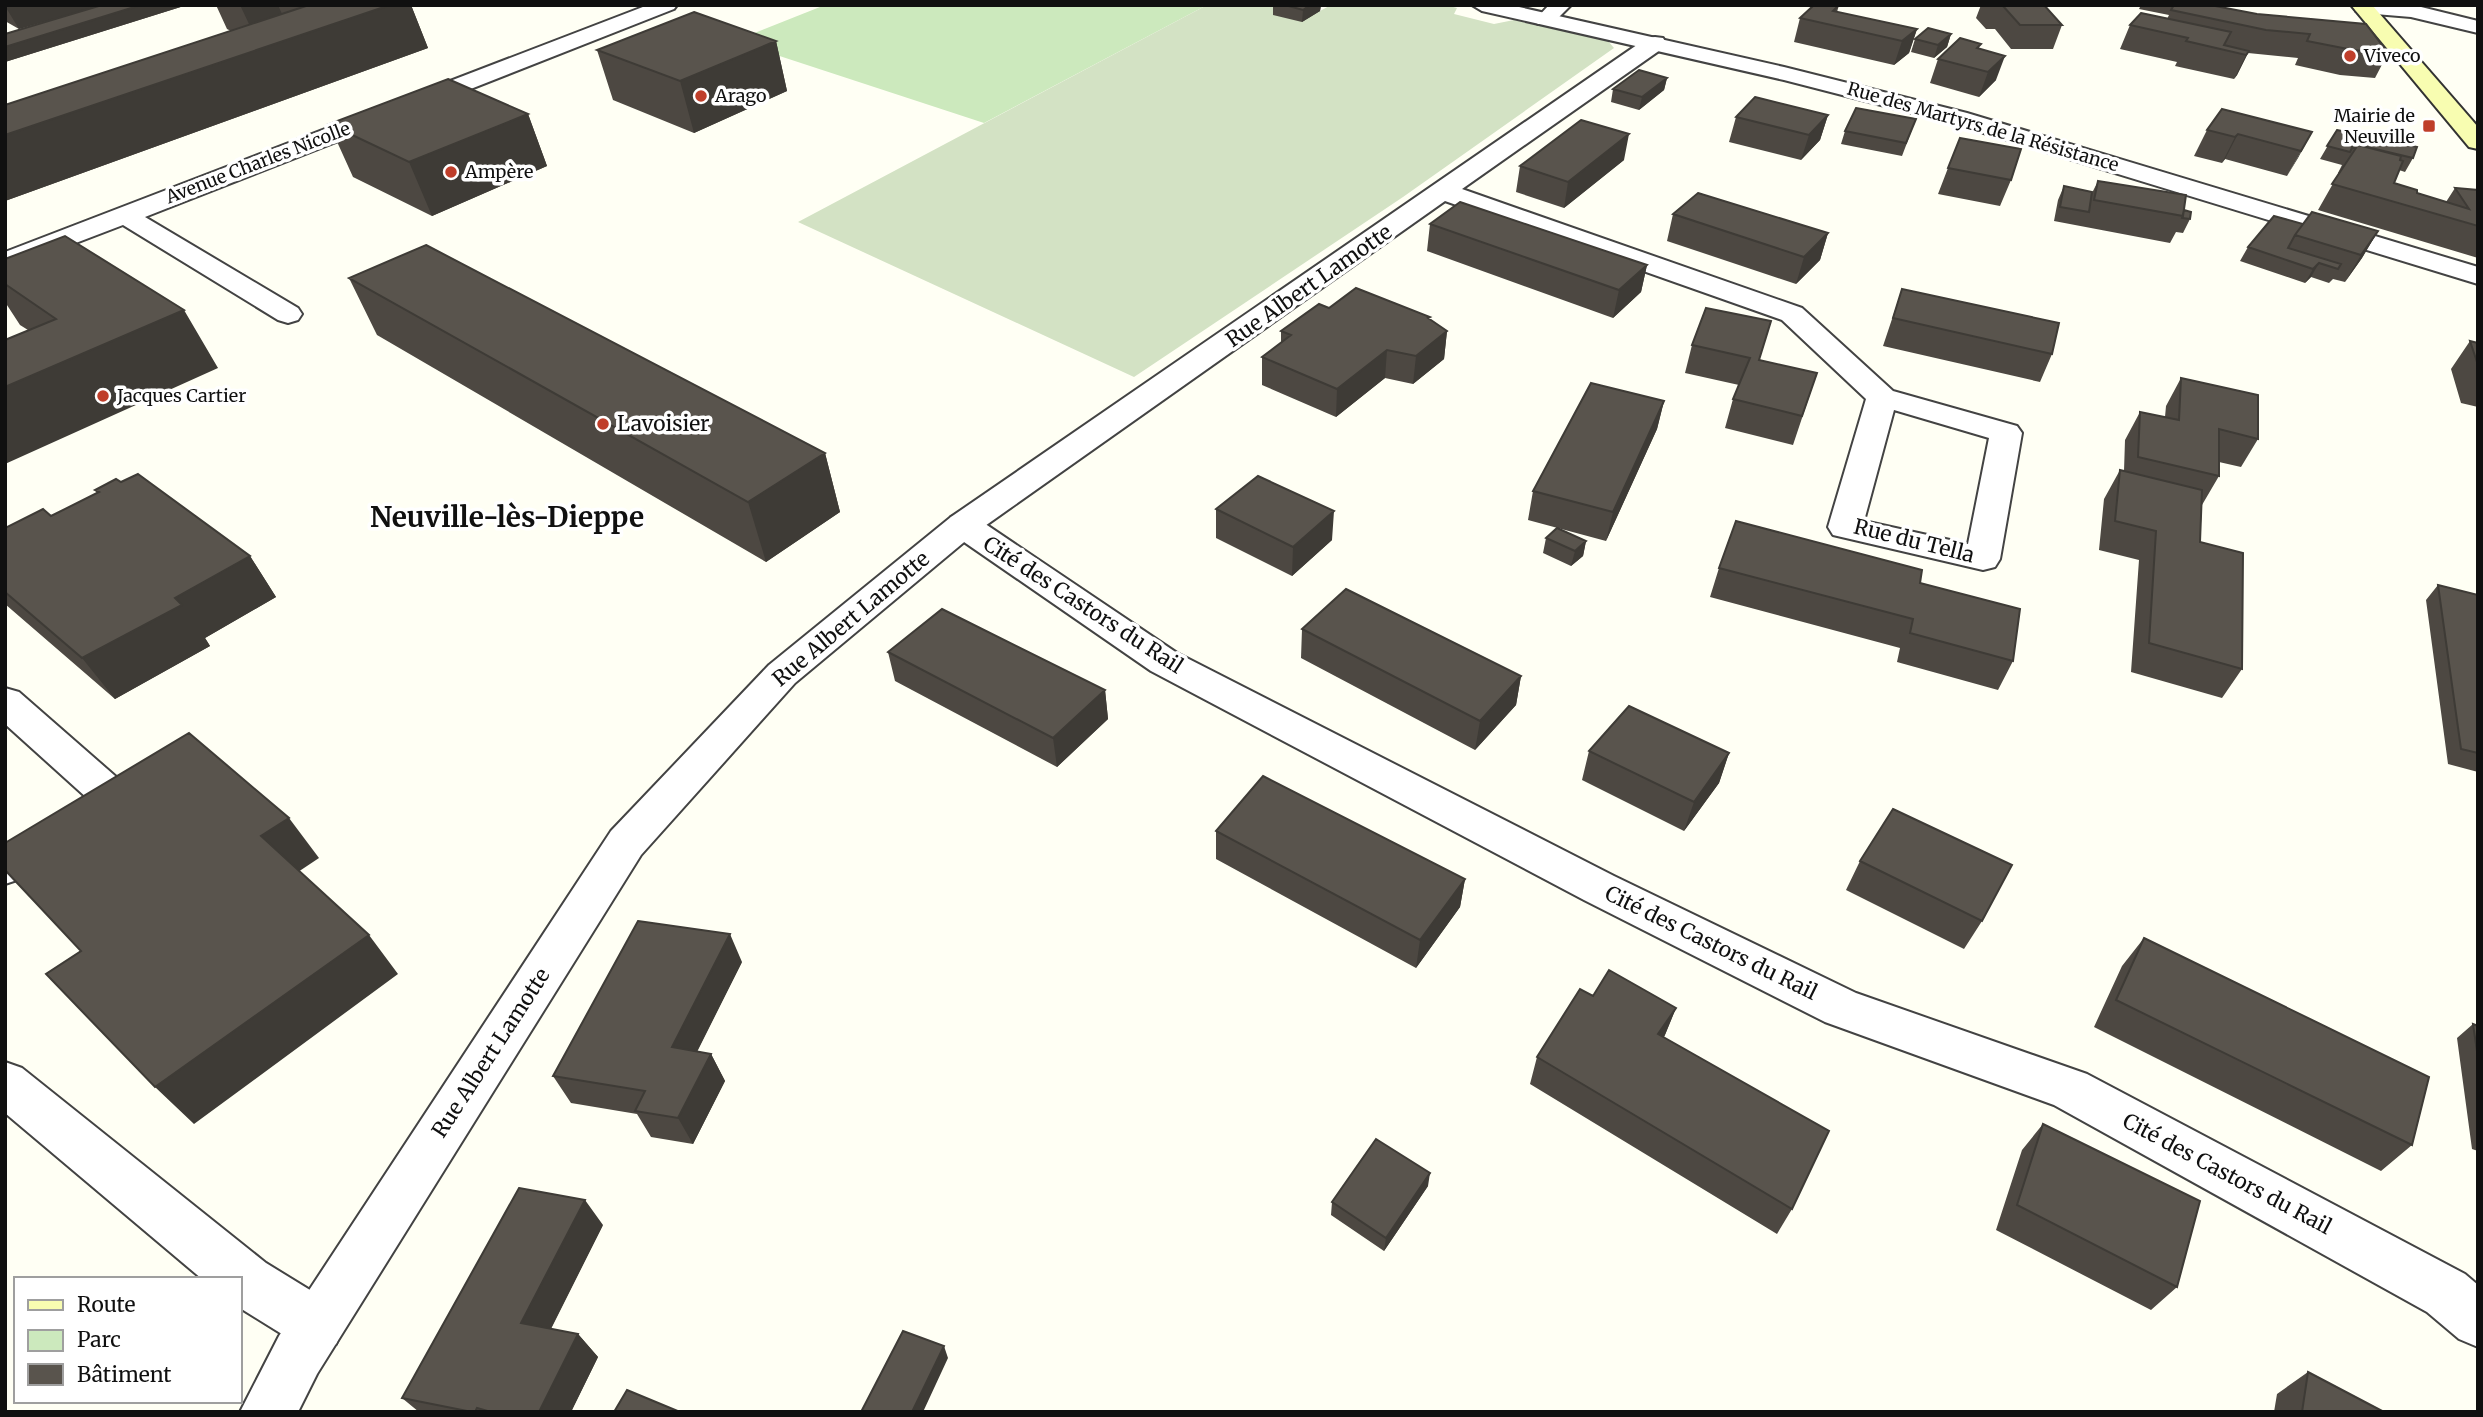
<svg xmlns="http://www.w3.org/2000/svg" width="2483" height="1417" font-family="Merriweather,serif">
<rect width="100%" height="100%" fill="#fffff4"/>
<!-- green -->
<path fill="#cce9bd" d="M 825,5 L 1207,5 L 984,123 L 734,41 Z"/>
<!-- cemetery -->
<path fill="#d3e2c4" d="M 1207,5 L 1297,5 L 1320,11 L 1331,5 L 1446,5 L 1457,8 L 1454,14 L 1494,24 L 1514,20 L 1608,41 L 1614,48 L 1403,197 L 1134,377 L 798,222 Z"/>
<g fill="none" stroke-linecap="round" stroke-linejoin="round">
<defs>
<path id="service" d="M 1549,5 L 1571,5 L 1552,24 L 1538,24 L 1535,20 Z
M 963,514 L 975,517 L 1177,653 L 1614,876 L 1856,993 L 2087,1074 L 2465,1274 L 2478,1285 L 2478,1347 L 2459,1339 L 2427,1312 L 2054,1105 L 1825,1022 L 1584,900 L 1151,671 L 951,533 L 946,525 L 951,517 Z
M 5,688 L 19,692 L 130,789 L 136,800 L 130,811 L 20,879 L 5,884 L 5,846 L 87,798 L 5,724 Z
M 5,1062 L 22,1068 L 266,1263 L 336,1306 L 344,1325 L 336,1344 L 317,1352 L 298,1344 L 240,1308 L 240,1279 L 202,1279 L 5,1113 Z"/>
<path id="minor" d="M 648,5 L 677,5 L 674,9 L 145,217 L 298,308 L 302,314 L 298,320 L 288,323 L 278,320 L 123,225 L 5,270 L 5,252 Z
M 2354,5 L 2413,5 L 2478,21 L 2478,33 L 2411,17 L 2363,13 L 2356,11 Z
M 1655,37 L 1663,38 L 1666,43 L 1663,48 L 1462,189 L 1802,308 L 1893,391 L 2017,426 L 2022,433 L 2000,559 L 1995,567 L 1983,570 L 1833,535 L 1828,527 L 1866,399 L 1782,320 L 1445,201 L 975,533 L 795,683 L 641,855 L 317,1374 L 298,1412 L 240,1412 L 279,1336 L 611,831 L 769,665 L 951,517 L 1647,38 ZM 1894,410 L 1989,438 L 1968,544 L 1864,521 Z"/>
<path id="tertiary" d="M 1472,5 L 1510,5 L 1784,67 L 1967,113 L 2478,267 L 2478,284 L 1951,123 L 1784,80 L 1482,11 Z"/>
<path id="secondary" d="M 2351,5 L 2372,5 L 2478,127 L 2478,149 L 2469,147 Z"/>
</defs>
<!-- service casing -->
<use href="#service" stroke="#434343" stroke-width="4"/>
<!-- minor casing -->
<use href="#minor" stroke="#434343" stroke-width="4"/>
<!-- tertiary casing -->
<use href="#tertiary" stroke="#434343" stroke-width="4"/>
<!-- secondary casing -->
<use href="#secondary" stroke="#323232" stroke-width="4"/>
<!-- service -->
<use href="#service" fill="#fff" fill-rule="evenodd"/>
<!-- minor -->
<use href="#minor" fill="#fff" fill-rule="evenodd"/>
<!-- tertiary -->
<use href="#tertiary" fill="#fff" fill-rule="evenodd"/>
<!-- secondary -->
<use href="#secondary" fill="#f8fdb1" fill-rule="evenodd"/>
</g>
<!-- wall -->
<path fill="#4d4842" d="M 5,5 L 187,5 L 5,62 L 5,34 L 79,12 L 19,29 L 5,21 Z
M 216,5 L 411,5 L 428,48 L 5,201 L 5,105 L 231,31 L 227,29 Z
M 1273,5 L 1321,5 L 1320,11 L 1302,22 L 1273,15 Z
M 1839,5 L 1837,12 L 1917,29 L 1909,53 L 1894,65 L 1794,42 L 1800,18 Z
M 1981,5 L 2044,5 L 2062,25 L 2053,49 L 2011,49 L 1995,29 L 1986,29 L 1976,18 Z
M 2141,5 L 2210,5 L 2388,53 L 2375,78 L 2340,75 L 2295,65 L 2298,58 L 2248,53 L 2237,75 L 2234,79 L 2175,66 L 2177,62 L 2120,49 L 2130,25 L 2167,19 L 2169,15 L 2139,9 Z
M 1951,34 L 1947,47 L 1934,58 L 1911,52 L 1915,39 Z
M 776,41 L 787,91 L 694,133 L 613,100 L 597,50 Z
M 1979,49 L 1996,80 L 1979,97 L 1930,83 L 1938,59 Z
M 1667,78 L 1664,90 L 1639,110 L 1611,102 L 1613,89 Z
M 528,114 L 547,166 L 432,216 L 353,177 L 329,124 Z
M 1828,115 L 1820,140 L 1801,160 L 1729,142 L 1736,117 Z
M 1916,119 L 1902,156 L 1841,144 L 1845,131 Z
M 2207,130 L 2312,132 L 2287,176 L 2225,159 L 2222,163 L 2194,156 Z
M 2337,130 L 2413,158 L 2405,172 L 2399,170 L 2394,183 L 2417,193 L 2446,202 L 2455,188 L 2478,190 L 2478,258 L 2318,210 L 2339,173 L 2338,173 L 2342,165 L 2320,159 Z
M 1624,160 L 1564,208 L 1516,192 L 1520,166 Z
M 1948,168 L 2011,180 L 2000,206 L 1938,194 Z
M 2098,181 L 2184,210 L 2190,219 L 2183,233 L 2176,232 L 2170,243 L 2054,221 L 2058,200 L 2064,186 L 2092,193 Z
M 1673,214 L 1828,233 L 1820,260 L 1796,284 L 1667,241 Z
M 1430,224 L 1647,265 L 1641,292 L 1613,318 L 1427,251 Z
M 2303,224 L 2378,231 L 2362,258 L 2345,282 L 2333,279 L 2329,283 L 2311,277 L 2305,283 L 2240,261 L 2248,247 Z
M 5,259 L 218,368 L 28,330 L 20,325 L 5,302 Z
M 349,278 L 825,453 L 840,512 L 766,562 L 377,335 Z
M 1902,289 L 2052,354 L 2040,382 L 1883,346 Z
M 1329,308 L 1429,320 L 1447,331 L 1444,359 L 1413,384 L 1385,378 L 1336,417 L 1262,385 L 1262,357 L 1281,343 L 1281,331 Z
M 2470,341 L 2478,343 L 2478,407 L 2461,403 L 2451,369 Z
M 1692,345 L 1817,373 L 1793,445 L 1725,428 L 1733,399 L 1739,385 L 1685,373 Z
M 2181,378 L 2258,439 L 2241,467 L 2219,462 L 2219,476 L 2202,505 L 2200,542 L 2242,669 L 2222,698 L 2131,672 L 2139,560 L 2099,550 L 2104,499 L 2120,470 L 2124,471 L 2125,440 L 2140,412 L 2165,417 L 2166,406 Z
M 1664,401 L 1657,429 L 1606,541 L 1528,520 L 1533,491 Z
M 121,482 L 250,556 L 276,597 L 205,638 L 210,646 L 115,699 L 5,604 L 5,528 L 51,516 L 97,493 L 95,490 Z
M 1216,509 L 1332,540 L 1292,576 L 1216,538 Z
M 1557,528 L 1586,541 L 1583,556 L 1571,566 L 1543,553 L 1546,538 Z
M 1719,568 L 1920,583 L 2013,661 L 1998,690 L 1897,662 L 1900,648 L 1710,597 Z
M 2438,585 L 2478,595 L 2478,772 L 2448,764 L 2426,600 Z
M 1302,629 L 1521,676 L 1516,705 L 1475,750 L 1301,658 Z
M 888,652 L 1105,690 L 1108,719 L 1057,767 L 895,681 Z
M 1589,751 L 1729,753 L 1719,783 L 1684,831 L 1582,780 Z
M 1216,831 L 1465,879 L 1460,907 L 1416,968 L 1216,859 Z
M 1860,861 L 1982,921 L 1964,949 L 1846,890 Z
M 2144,938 L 2412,1145 L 2381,1171 L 2094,1027 L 2122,966 Z
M 742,962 L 697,1051 L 711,1054 L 725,1081 L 693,1144 L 651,1137 L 637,1114 L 571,1103 L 553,1076 Z
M 1593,996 L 1676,1008 L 1664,1037 L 1792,1209 L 1777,1234 L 1530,1084 L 1537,1057 Z
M 2473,1024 L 2478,1026 L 2478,1151 L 2472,1149 L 2457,1038 Z
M 2043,1124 L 2177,1287 L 2151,1310 L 1996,1230 L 2022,1150 Z
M 1428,1186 L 1384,1251 L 1331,1215 L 1332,1202 Z
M 603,1225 L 551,1329 L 578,1334 L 598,1357 L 571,1412 L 419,1412 L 402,1398 Z
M 2308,1372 L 2384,1412 L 2274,1412 L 2277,1394 Z"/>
<!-- shaded-wall -->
<path fill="#3e3b36" d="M 7,5 L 103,5 L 19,29 L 5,6 Z
M 141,5 L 187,5 L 5,62 L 5,47 Z
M 240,5 L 278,5 L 290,32 L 258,43 Z
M 390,5 L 411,5 L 428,48 L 5,201 L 5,135 Z
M 1310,5 L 1321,5 L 1320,11 L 1302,22 L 1303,10 Z
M 1917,29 L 1909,53 L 1894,65 L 1902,41 Z
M 1951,34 L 1947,47 L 1934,58 L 1938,45 Z
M 776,41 L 787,91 L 694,133 L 680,81 Z
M 2249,51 L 2237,75 L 2234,79 L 2246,55 Z
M 2005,56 L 1996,80 L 1979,97 L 1988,72 Z
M 1667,78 L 1664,90 L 1639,110 L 1642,97 Z
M 528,114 L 547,166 L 432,216 L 409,162 Z
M 1828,115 L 1820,140 L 1801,160 L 1809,135 Z
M 2312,132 L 2298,158 L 2287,176 L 2301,151 Z
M 1629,134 L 1624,160 L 1564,208 L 1568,182 Z
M 2238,134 L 2225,159 L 2222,163 L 2235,137 Z
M 2378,231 L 2362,258 L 2345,282 L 2361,255 Z
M 1828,233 L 1820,260 L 1796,284 L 1804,257 Z
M 2319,263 L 2311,277 L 2305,283 L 2313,269 Z
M 1647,265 L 1641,292 L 1613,318 L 1619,290 Z
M 184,310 L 218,368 L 5,464 L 5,387 Z
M 1447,331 L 1444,359 L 1413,384 L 1416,356 Z
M 1387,350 L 1385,378 L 1336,417 L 1337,389 Z
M 1664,401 L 1657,429 L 1606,541 L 1613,512 Z
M 825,453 L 840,512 L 766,562 L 748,502 Z
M 1334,511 L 1332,540 L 1292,576 L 1293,547 Z
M 1586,541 L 1583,556 L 1571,566 L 1575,551 Z
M 250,556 L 276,597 L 205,638 L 210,646 L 115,699 L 82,658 L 175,598 Z
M 1521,676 L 1516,705 L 1475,750 L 1480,721 Z
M 1105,690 L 1108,719 L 1057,767 L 1053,738 Z
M 1729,753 L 1719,783 L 1684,831 L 1694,802 Z
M 289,818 L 319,858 L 292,876 L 261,836 Z
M 1465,879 L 1460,907 L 1416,968 L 1420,940 Z
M 730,934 L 742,962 L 686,1074 L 672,1047 Z
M 369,935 L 398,974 L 194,1124 L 155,1087 Z
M 1676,1008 L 1665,1035 L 1648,1061 L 1658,1034 Z
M 711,1054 L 725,1081 L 693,1144 L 678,1118 Z
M 1430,1173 L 1428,1186 L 1384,1251 L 1386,1238 Z
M 585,1200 L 603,1225 L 542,1346 L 521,1323 Z
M 578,1334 L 598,1357 L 571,1412 L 539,1412 Z
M 944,1346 L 948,1358 L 923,1412 L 912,1412 Z"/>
<!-- building -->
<path fill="#59544d" stroke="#3e3b36" stroke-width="2" d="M 102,5 L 141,5 L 5,47 L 5,34 Z
M 309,5 L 390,5 L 5,135 L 5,105 Z
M 1285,5 L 1310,5 L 1303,10 Z
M 1814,5 L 1839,5 L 1833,11 L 1917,29 L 1902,41 L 1800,18 Z
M 1994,5 L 2044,5 L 2062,25 L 2020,25 L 2003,6 Z
M 2174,5 L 2210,5 L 2257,14 L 2366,24 L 2388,53 L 2353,50 L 2307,41 L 2310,34 L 2266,30 L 2171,10 Z
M 694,12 L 776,41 L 680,81 L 597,50 Z
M 2141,13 L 2231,32 L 2224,45 L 2249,51 L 2246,55 L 2186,41 L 2188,38 L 2130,25 Z
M 1928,28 L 1951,34 L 1938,45 L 1915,39 Z
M 1960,38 L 1981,44 L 1977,48 L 2005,56 L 1988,72 L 1938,59 Z
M 1639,70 L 1667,78 L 1642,97 L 1613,89 Z
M 448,79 L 528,114 L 409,162 L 329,124 Z
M 1755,97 L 1828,115 L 1809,135 L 1736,117 Z
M 1856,108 L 1916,119 L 1906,143 L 1845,131 Z
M 2222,109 L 2312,132 L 2301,151 L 2238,134 L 2235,137 L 2207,130 Z
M 1581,120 L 1629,134 L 1568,182 L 1520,166 Z
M 2337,130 L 2417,147 L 2413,158 L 2354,144 L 2350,152 L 2327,146 Z
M 1960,138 L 2021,149 L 2011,180 L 1948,168 Z
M 2354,144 L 2401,156 L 2400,160 L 2403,161 L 2394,183 L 2417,190 L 2417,193 L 2469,209 L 2455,188 L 2478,190 L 2478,226 L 2332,184 L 2356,148 L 2352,147 Z
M 2098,181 L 2186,195 L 2183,216 L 2094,200 Z
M 2064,186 L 2092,192 L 2089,212 L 2060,207 Z
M 1698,193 L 1828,233 L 1804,257 L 1673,214 Z
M 1460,202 L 1647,265 L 1619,290 L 1430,224 Z
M 2184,210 L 2191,212 L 2190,219 L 2182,218 Z
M 2312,212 L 2378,231 L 2361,255 L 2295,235 Z
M 2274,216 L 2303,224 L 2295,235 L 2288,248 L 2341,264 L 2338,269 L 2319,263 L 2313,269 L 2248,247 Z
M 65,236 L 184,310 L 5,387 L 5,340 L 56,319 L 5,284 L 5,259 Z
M 426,245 L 825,453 L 748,502 L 349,278 Z
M 1356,288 L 1430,317 L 1428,318 L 1447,331 L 1416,356 L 1387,350 L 1337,389 L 1262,357 L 1291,335 L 1281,331 L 1319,304 L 1329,308 Z
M 1902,289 L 2059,323 L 2052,354 L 1893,318 Z
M 1706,308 L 1771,321 L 1759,360 L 1817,373 L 1802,416 L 1733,399 L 1750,358 L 1692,345 Z
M 2470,341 L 2478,343 L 2478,365 Z
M 2181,378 L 2258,395 L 2258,439 L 2219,429 L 2219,476 L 2138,457 L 2140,412 L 2179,420 Z
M 1591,383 L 1664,401 L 1613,512 L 1533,491 Z
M 2120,470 L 2202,490 L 2200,542 L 2243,553 L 2242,669 L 2149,643 L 2156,531 L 2115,521 Z
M 138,474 L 250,556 L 175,598 L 182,605 L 82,658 L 5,592 L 5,528 L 43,509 L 51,516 L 99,492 L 95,490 L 116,479 L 121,482 Z
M 1258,476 L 1334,511 L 1293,547 L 1216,509 Z
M 1736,521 L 1922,570 L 1920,583 L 2020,609 L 2013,661 L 1910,633 L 1913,619 L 1719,568 Z
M 1557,528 L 1586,541 L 1575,551 L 1546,538 Z
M 2438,585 L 2478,595 L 2478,753 L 2461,749 Z
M 1346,589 L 1521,676 L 1480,721 L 1302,629 Z
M 942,609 L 1105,690 L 1053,738 L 888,652 Z
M 1629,706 L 1729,753 L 1694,802 L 1589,751 Z
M 189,733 L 289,818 L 261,836 L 369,935 L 155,1087 L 46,974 L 81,951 L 5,870 L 5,843 Z
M 1263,776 L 1465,879 L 1420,940 L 1216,831 Z
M 1893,809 L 2012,865 L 1982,921 L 1860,861 Z
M 638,921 L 730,934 L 672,1047 L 711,1054 L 678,1118 L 635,1111 L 645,1091 L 553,1076 Z
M 2144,938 L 2429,1077 L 2412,1145 L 2116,1000 Z
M 1609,970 L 1676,1008 L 1658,1034 L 1829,1131 L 1792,1209 L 1537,1057 L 1580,989 L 1593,996 Z
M 2473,1024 L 2478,1026 L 2478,1058 Z
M 2043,1124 L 2200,1201 L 2177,1287 L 2017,1205 Z
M 1376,1139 L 1430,1173 L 1386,1238 L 1332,1202 Z
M 519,1188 L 585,1200 L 521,1323 L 578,1334 L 539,1412 L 491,1412 L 477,1408 L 475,1412 L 472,1412 L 402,1398 Z
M 903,1331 L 944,1346 L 912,1412 L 861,1412 Z
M 2308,1372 L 2384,1412 L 2302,1412 Z
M 627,1390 L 680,1412 L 614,1412 Z"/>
<!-- markers -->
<g fill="#bf3e2a" stroke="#fff" stroke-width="2.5">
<circle cx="2350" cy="56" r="7"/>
<circle cx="701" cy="96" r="7"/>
<rect x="2422" y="119" width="14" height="14" rx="3.5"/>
<circle cx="451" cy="172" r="7"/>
<circle cx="103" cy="396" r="7"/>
<circle cx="603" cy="424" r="7"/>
</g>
<g text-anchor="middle" stroke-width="7" stroke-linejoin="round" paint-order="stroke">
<!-- far-poi labels -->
<g font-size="18" fill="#101010" stroke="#fff" text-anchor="start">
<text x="2364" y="62">Viveco</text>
<text x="715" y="102">Arago</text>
<text x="2415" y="122" text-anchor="end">Mairie de<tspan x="2415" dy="21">Neuville</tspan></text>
<text x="465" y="178">Ampère</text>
<text x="117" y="402">Jacques Cartier</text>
</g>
<!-- far-street labels -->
<g font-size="18" fill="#101010" stroke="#fff">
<text transform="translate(1983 127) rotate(16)" y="6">Rue des Martyrs de la Résistance</text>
<text transform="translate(258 163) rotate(-21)" y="6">Avenue Charles Nicolle</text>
</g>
<!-- street labels -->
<g font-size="21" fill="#101010" stroke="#fff">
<text transform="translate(1309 286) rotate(-35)" y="7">Rue Albert Lamotte</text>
<text transform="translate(1914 541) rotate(14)" y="7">Rue du Tella</text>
<text transform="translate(1083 605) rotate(33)" y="7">Cité des Castors du Rail</text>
<text transform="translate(851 619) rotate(-40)" y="7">Rue Albert Lamotte</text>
<text transform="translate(1711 943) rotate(26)" y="7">Cité des Castors du Rail</text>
<text transform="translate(491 1053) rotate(-57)" y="7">Rue Albert Lamotte</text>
<text transform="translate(2227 1174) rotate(28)" y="7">Cité des Castors du Rail</text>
</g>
<!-- poi labels -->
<g font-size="21" fill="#101010" stroke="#fff" text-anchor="start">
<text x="617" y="431">Lavoisier</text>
</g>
<!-- district labels -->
<g font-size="28" font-weight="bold" fill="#101010" stroke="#fff">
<text x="507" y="527">Neuville-lès-Dieppe</text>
</g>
</g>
<!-- border -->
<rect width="2483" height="1417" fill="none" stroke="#101010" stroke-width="14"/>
<!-- legend -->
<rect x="14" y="1277" width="228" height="126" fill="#ffffff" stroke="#9f9f9f" stroke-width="2"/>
<rect x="28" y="1300" width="35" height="10" fill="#f8fdb1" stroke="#9f9f9f" stroke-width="2"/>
<text x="77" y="1312" font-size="21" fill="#101010">Route</text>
<rect x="28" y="1330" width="35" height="21" fill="#cce9bd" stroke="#9f9f9f" stroke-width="2"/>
<text x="77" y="1347" font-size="21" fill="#101010">Parc</text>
<rect x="28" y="1364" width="35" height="21" fill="#59544d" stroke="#9f9f9f" stroke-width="2"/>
<text x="77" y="1382" font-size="21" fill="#101010">Bâtiment</text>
</svg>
